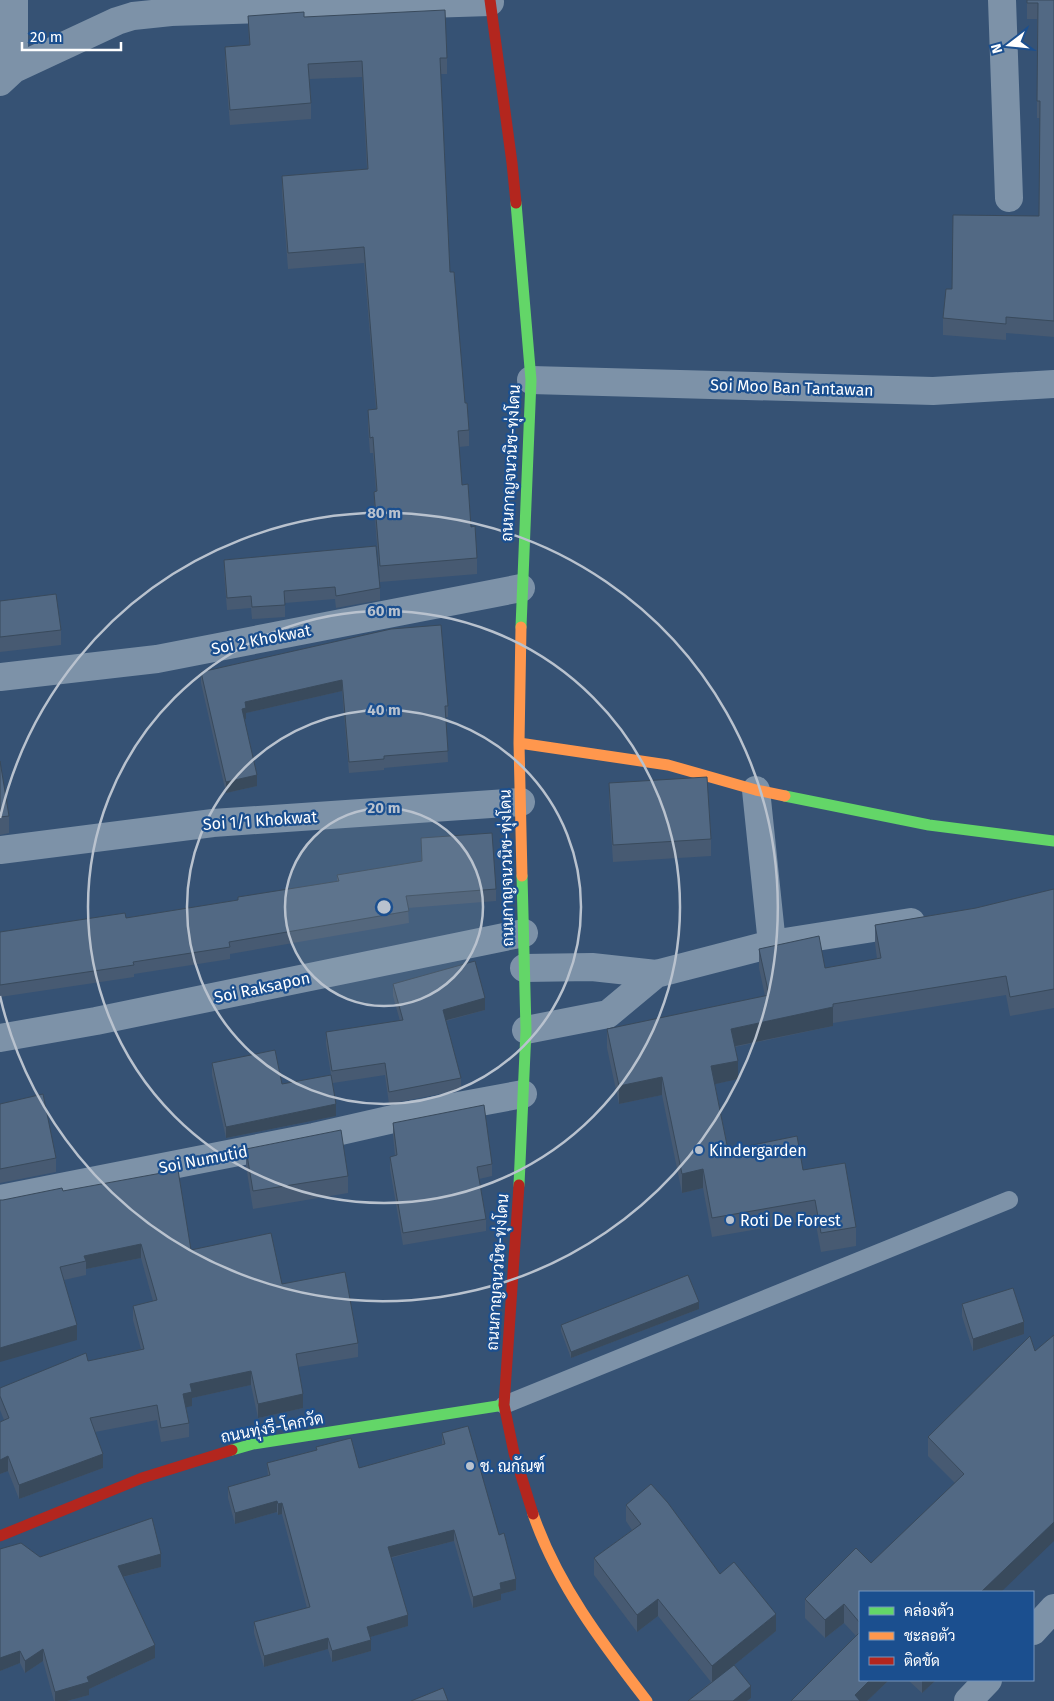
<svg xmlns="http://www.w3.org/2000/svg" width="1054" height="1701" font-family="'Fira Sans',Sarabun,sans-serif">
<rect width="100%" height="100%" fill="#365274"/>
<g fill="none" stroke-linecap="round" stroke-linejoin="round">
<!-- lane -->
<path stroke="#7d92a8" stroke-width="18" d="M 504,1405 L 1009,1200"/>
<!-- street -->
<path stroke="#7d92a8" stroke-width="28" d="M 14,0 L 14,69
M 1002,0 L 1009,198
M 0,82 L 14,69 L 117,21 L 133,16 L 171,12 L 490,2
M 531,380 L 933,391 L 1054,384
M 0,677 L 157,659 L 521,588
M 0,850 L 213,823 L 521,802
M 772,944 L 911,922
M 524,968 L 592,967 L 656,974 L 772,944 L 756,790
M 526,1030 L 608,1014 L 656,974
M 0,1038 L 96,1021 L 524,933
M 0,1199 L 314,1137 L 415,1114 L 523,1094
M 1033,1631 L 1054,1608
M 968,1701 L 988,1680"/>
<!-- fast -->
<path stroke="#63d668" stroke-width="11" d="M 516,203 L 531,380 L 521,627
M 785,796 L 929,825 L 1054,841
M 519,1185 L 526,1030 L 522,876
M 232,1450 L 253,1444 L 504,1405"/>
<!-- slow -->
<path stroke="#ff974d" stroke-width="11" d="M 521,627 L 519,743 L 522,876
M 519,743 L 668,765 L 756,790 L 785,796
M 533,1514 C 557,1584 602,1643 647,1701"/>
<!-- jam -->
<path stroke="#b3261e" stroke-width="11" d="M 490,0 L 512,163 L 516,203
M 519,1185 L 504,1405 L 514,1453 L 533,1514
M 0,1536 L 142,1478 L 232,1450"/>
</g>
<!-- wall -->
<path fill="#475a72" d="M 1027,0 L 1054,0 L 1054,337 L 1006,333 L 1006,340 L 943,335 L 943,318 L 952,289 L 1039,216 L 1040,118 L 1037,118 L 1037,19 L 1027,19 Z
M 248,16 L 304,17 L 447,58 L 447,74 L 440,74 L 450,272 L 465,403 L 469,430 L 469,446 L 459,447 L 462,485 L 477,558 L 477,574 L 380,582 L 374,507 L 374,492 L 376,491 L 373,453 L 370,453 L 368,426 L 368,410 L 376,409 L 364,263 L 288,269 L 282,191 L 282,176 L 367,169 L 362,77 L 309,79 L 311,103 L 311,119 L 230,125 L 225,63 L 225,47 L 249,45 Z
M 224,560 L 380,588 L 380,600 L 336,608 L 335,599 L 285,603 L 285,617 L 252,619 L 251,608 L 227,610 L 224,572 Z
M 0,601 L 61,630 L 61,645 L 0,652 Z
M 391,629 L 448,706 L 448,717 L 446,717 L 448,762 L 384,768 L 384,770 L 349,773 L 342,691 L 246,713 L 246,719 L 244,719 L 257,786 L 226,793 L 201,683 L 201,672 Z
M 0,761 L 9,816 L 9,833 L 0,835 Z
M 609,783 L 711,839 L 711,856 L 613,862 L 609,800 Z
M 421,838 L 496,889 L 496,901 L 408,908 L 409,923 L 230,954 L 230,959 L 134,974 L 134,977 L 0,997 L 0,932 L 126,918 L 238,900 L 337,882 L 337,875 L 421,861 Z
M 1054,889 L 1054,1008 L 1010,1016 L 1006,995 L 833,1023 L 833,1026 L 735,1047 L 738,1079 L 715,1084 L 728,1150 L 803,1170 L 856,1227 L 856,1246 L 821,1252 L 815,1219 L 712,1237 L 703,1188 L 682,1193 L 662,1095 L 619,1104 L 607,1048 L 607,1029 L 765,996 L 759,968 L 759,949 L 825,968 L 877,959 L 875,943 L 875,925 L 976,908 Z
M 393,984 L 485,1010 L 446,1021 L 461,1078 L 461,1090 L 389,1104 L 385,1075 L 333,1083 L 336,1116 L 226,1138 L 212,1075 L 212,1063 L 282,1084 L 331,1075 L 326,1044 L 326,1032 L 400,1021 L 393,996 Z
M 0,1104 L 56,1158 L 56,1172 L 0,1183 Z
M 393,1123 L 492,1164 L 492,1176 L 479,1179 L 486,1219 L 486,1231 L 403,1245 L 390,1169 L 390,1157 L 395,1156 L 393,1135 Z
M 246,1149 L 348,1176 L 348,1193 L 253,1209 L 246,1166 Z
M 63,1191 L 191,1250 L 282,1284 L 358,1343 L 358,1357 L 298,1367 L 303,1408 L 258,1418 L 251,1385 L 192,1398 L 192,1406 L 186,1407 L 189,1423 L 189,1437 L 161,1442 L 157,1420 L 95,1432 L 103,1468 L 19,1499 L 8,1471 L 0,1474 L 0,1422 L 4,1420 L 0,1410 L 0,1388 L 88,1361 L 141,1349 L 133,1320 L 133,1306 L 153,1301 L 141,1258 L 86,1269 L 86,1275 L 64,1280 L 77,1340 L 3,1200 Z
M 962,1304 L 1024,1334 L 973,1351 L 962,1316 Z
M 699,1309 L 571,1358 L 561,1331 L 561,1325 Z
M 442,1433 L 499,1535 L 516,1590 L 501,1594 L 501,1600 L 473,1608 L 454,1541 L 391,1558 L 408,1626 L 370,1637 L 371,1651 L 332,1662 L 328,1649 L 264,1667 L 254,1633 L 254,1622 L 307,1608 L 282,1514 L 278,1515 L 277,1512 L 235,1524 L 228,1498 L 228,1487 L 268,1476 L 267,1463 L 316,1450 L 316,1447 L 359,1468 L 442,1444 Z
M 928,1437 L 1054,1541 L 860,1592 L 860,1680 L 889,1680 L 867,1701 L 791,1701 L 856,1636 L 844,1623 L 825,1638 L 805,1618 L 805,1599 L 871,1563 L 955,1483 L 928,1456 Z
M 626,1505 L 720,1574 L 776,1631 L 734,1665 L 751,1698 L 747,1701 L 688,1701 L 711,1682 L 658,1616 L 637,1632 L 594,1575 L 594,1558 L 632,1530 L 626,1521 Z
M 0,1549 L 40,1557 L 161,1567 L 123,1577 L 155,1658 L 89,1689 L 89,1695 L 67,1701 L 54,1701 L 43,1661 L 25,1673 L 20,1663 L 0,1671 Z
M 908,1680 L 936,1680 L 922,1693 Z"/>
<!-- shaded-wall -->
<path fill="#394a5c" d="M 342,680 L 342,691 L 246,713 L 246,719 L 242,720 L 242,709 L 245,702 Z
M 257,775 L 257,786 L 226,793 L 226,782 Z
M 485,998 L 485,1010 L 443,1021 L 443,1010 Z
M 833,1007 L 833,1026 L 731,1047 L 731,1029 Z
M 738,1061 L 738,1079 L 711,1085 L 711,1066 Z
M 662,1077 L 662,1095 L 619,1104 L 619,1086 Z
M 336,1104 L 336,1116 L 226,1138 L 226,1127 Z
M 703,1169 L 703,1188 L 682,1193 L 682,1174 Z
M 141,1244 L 141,1258 L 86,1269 L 86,1261 L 84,1256 Z
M 699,1302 L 699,1309 L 571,1358 L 571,1352 Z
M 1024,1322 L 1024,1334 L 973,1351 L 973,1339 Z
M 77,1325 L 77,1340 L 0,1362 L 0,1348 Z
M 251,1371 L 251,1385 L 192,1398 L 192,1406 L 183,1408 L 183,1394 L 190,1384 Z
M 303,1394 L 303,1408 L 258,1418 L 258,1404 Z
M 103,1454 L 103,1468 L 19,1499 L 19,1485 Z
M 8,1456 L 8,1471 L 0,1474 L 0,1460 Z
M 277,1501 L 277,1512 L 235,1524 L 235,1513 Z
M 282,1503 L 282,1514 L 278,1515 L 278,1504 Z
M 1054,1522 L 1054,1541 L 1001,1592 L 981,1592 Z
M 454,1530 L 454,1541 L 388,1558 L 388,1547 Z
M 161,1554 L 161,1567 L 118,1578 L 118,1566 Z
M 516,1579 L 516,1590 L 501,1594 L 501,1600 L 473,1608 L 473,1597 L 500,1583 Z
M 658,1599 L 658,1616 L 637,1632 L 637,1615 Z
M 844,1604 L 844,1623 L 825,1638 L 825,1620 Z
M 776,1614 L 776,1631 L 712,1683 L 712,1666 Z
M 408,1615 L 408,1626 L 367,1638 L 367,1627 Z
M 328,1638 L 328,1649 L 264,1667 L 264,1656 Z
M 371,1640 L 371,1651 L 332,1662 L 332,1651 Z
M 155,1645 L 155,1658 L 89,1689 L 89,1695 L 67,1701 L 55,1701 L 55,1692 Z
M 43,1649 L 43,1661 L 25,1673 L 25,1661 Z
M 20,1651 L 20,1663 L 0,1671 L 0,1658 Z
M 870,1680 L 889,1680 L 867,1701 L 855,1701 L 855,1695 Z
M 922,1680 L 936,1680 L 922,1693 Z
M 751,1686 L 751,1698 L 747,1701 L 733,1701 Z"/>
<!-- building -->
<path fill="#526984" stroke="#394a5c" d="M 1027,0 L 1054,0 L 1054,321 L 1006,317 L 1006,324 L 943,318 L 946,289 L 952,289 L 953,215 L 1039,216 L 1040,101 L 1037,101 L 1038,3 L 1027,3 Z
M 445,10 L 447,58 L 440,58 L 450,272 L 454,272 L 465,403 L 467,403 L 469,430 L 458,431 L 462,485 L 468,484 L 471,527 L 475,526 L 477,558 L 380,566 L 374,492 L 377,491 L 373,437 L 370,438 L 368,410 L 377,409 L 364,247 L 288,253 L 282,176 L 368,169 L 362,61 L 308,64 L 311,103 L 230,110 L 225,47 L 250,45 L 248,16 L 304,12 L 304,17 Z
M 376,546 L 380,588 L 336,596 L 335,587 L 284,591 L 285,605 L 252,607 L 251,596 L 227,598 L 224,560 Z
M 56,594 L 61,630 L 0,637 L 0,601 Z
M 441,625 L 448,706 L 445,706 L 448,751 L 384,756 L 384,759 L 349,762 L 342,680 L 245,702 L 246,708 L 242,709 L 257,775 L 226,782 L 201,672 L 391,629 Z
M 0,761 L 9,816 L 0,817 Z
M 707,777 L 711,839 L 613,845 L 609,783 Z
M 492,833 L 496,889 L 406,896 L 409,911 L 229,942 L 230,947 L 133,962 L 134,965 L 0,985 L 0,932 L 125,913 L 126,918 L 238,900 L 238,897 L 339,881 L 337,875 L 422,861 L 421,838 Z
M 1054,889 L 1054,989 L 1010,997 L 1006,976 L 833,1004 L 833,1007 L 731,1029 L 738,1061 L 711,1066 L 728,1150 L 797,1136 L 803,1170 L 845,1163 L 856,1227 L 821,1233 L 815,1200 L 712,1218 L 703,1169 L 682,1174 L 662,1077 L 619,1086 L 607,1029 L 769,995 L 759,949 L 819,936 L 825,968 L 881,958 L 875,925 L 976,908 Z
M 475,961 L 485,998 L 443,1010 L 461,1078 L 389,1092 L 385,1063 L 332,1071 L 326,1032 L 403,1020 L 393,984 Z
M 275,1050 L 282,1084 L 331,1075 L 336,1104 L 226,1127 L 212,1063 Z
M 43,1094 L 56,1158 L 0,1169 L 0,1104 Z
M 484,1105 L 492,1164 L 477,1167 L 486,1219 L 403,1233 L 390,1157 L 397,1155 L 393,1123 Z
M 341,1130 L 348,1176 L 253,1191 L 246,1149 Z
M 178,1170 L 191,1250 L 271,1233 L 282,1284 L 345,1272 L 358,1343 L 296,1354 L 303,1394 L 258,1404 L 251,1371 L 190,1384 L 192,1392 L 183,1394 L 189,1423 L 161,1428 L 157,1405 L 90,1418 L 103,1454 L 19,1485 L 8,1456 L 0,1460 L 0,1422 L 9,1418 L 0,1396 L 0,1388 L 86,1353 L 88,1361 L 144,1349 L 133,1306 L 157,1300 L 141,1244 L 84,1256 L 86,1261 L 60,1267 L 77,1325 L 0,1348 L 0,1200 L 3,1200 L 62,1188 L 63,1191 Z
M 688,1275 L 699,1302 L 571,1352 L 561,1325 Z
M 1013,1288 L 1024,1322 L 973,1339 L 962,1304 Z
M 1054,1335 L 1054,1522 L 981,1592 L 860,1592 L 860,1623 L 844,1604 L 825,1620 L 805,1599 L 856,1548 L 871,1563 L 964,1474 L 928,1437 L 1030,1336 L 1035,1351 Z
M 468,1426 L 499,1535 L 504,1533 L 516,1579 L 500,1583 L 501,1589 L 473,1597 L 454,1530 L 388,1547 L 408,1615 L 367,1627 L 371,1640 L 332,1651 L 328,1638 L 264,1656 L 254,1622 L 310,1607 L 282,1503 L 278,1504 L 277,1501 L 235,1513 L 228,1487 L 270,1475 L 267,1463 L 317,1450 L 316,1447 L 351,1438 L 359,1468 L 445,1444 L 442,1433 Z
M 651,1484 L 668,1503 L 720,1574 L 734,1562 L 776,1614 L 712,1666 L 658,1599 L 637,1615 L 594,1558 L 641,1524 L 626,1505 Z
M 152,1518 L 161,1554 L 118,1566 L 155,1645 L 87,1677 L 89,1682 L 55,1692 L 43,1649 L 25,1661 L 20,1651 L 0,1658 L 0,1549 L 21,1543 L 40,1557 Z
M 860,1632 L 860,1680 L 870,1680 L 855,1695 L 860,1701 L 791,1701 Z
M 734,1665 L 751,1686 L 733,1701 L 688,1701 Z
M 443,1688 L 448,1701 L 411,1701 Z"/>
<!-- distance rings -->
<circle cx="384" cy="907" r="99" fill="#b9c2ce" fill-opacity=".12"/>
<g fill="none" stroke="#b9c2ce" stroke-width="2.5">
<circle cx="384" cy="907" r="99"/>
<circle cx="384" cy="907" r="197"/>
<circle cx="384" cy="907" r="296"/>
<path d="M0 818A394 394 0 1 1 0 996"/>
</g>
<!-- markers -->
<g fill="#b9c2ce" stroke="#1b4f8f" stroke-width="2">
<circle cx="699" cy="1150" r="5"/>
<circle cx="730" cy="1220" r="5"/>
<circle cx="470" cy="1466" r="5"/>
</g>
<g text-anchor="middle" stroke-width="4.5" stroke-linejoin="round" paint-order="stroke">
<!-- street labels -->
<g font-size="16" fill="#fff" stroke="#1b4f8f">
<text transform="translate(792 387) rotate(2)" y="6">Soi Moo Ban Tantawan</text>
<text transform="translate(510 463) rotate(-87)" y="6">ถนนกาญจนวนิช-ทุ่งโดน</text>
<text transform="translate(261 639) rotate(-11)" y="6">Soi 2 Khokwat</text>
<text transform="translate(260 820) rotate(-4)" y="6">Soi 1/1 Khokwat</text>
<text transform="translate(506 868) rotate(-91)" y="6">ถนนกาญจนวนิช-ทุ่งโดน</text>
<text transform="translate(262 987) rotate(-12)" y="6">Soi Raksapon</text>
<text transform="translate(203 1159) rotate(-11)" y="6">Soi Numutid</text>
<text transform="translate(497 1272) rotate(-86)" y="6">ถนนกาญจนวนิช-ทุ่งโดน</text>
<text transform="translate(272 1427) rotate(-11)" y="6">ถนนทุ่งรี-โคกวัด</text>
</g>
<!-- poi labels -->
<g font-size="16" fill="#fff" stroke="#1b4f8f" text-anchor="start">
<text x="709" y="1156">Kindergarden</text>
<text x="740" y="1226">Roti De Forest</text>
<text x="480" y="1472">ช. ณกัณฑ์</text>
</g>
</g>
<circle cx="384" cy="907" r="8" fill="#b9c2ce" stroke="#1b4f8f" stroke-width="2.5"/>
<g font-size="15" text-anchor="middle" font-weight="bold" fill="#b9c2ce" stroke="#1b4f8f" stroke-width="4.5" stroke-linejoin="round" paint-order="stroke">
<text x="384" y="518">80 m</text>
<text x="384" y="616">60 m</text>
<text x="384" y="715">40 m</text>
<text x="384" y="813">20 m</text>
</g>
<!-- legend -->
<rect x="859" y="1591" width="175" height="90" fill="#1b4f8f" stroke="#7695bc"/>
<rect x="869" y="1607" width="25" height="8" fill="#63d668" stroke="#7695bc"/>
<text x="904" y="1616" font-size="15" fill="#ffffff">คล่องตัว</text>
<rect x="869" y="1632" width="25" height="8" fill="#ff974d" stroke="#7695bc"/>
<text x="904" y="1641" font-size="15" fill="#ffffff">ชะลอตัว</text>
<rect x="869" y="1657" width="25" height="8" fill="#b3261e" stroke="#7695bc"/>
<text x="904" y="1666" font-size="15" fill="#ffffff">ติดขัด</text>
<!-- north arrow -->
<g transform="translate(1009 45) rotate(254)" stroke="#1b4f8f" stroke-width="4" paint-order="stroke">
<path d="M0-4L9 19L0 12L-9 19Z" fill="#ffffff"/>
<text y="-8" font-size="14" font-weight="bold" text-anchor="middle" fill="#ffffff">N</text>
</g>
<!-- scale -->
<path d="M22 42v8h99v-8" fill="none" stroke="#ffffff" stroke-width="2.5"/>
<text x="30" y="42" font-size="15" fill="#ffffff" stroke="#1b4f8f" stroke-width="4" paint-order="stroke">20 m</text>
</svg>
